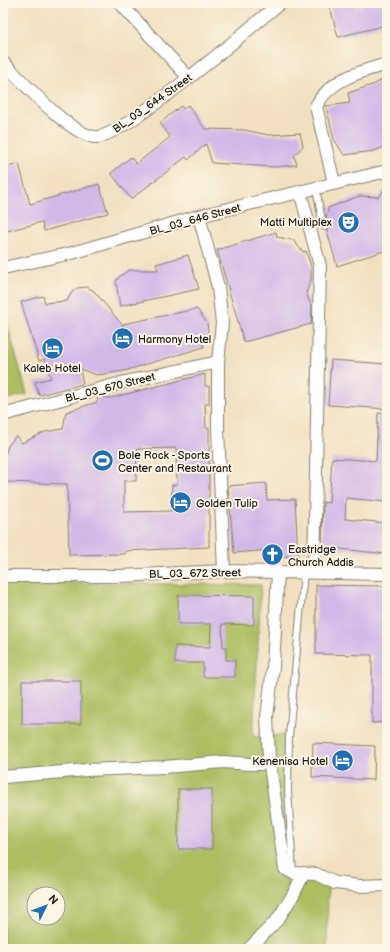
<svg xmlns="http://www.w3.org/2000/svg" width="390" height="952" font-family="'Balsamiq Sans',sans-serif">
<rect width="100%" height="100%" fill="#fcf5e5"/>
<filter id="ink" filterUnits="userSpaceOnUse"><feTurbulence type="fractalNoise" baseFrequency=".025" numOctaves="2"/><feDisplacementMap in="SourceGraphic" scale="8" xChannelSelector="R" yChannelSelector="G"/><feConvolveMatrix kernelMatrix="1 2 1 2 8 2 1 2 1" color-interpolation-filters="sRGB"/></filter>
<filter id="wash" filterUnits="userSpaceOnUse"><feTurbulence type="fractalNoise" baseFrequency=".012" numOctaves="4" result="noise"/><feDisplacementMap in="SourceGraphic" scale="16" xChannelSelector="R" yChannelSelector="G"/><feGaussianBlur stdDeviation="0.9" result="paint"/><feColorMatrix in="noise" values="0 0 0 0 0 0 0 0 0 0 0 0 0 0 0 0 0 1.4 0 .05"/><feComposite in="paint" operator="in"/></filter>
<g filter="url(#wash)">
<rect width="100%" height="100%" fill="#f2e0c1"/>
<!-- green -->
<path fill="#acbe61" stroke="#646d3e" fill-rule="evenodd" d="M 3,310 L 27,394 L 3,400 Z
M 3,582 L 261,585 L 253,737 L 284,735 L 283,877 L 328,881 L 327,949 L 3,949 ZM 34,894 L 58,894 L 58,918 L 34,918 Z"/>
<g id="blocks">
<!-- building -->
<path fill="#d2b8e8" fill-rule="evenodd" d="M 344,3 L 355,3 L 356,7 L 368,3 L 387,3 L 387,25 L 338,37 L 330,7 Z
M 387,77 L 387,146 L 374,151 L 344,155 L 334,139 L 326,106 L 350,103 L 348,93 L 375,84 Z
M 188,105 L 205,129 L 245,130 L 268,135 L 300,133 L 303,146 L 294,156 L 297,165 L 274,167 L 212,163 L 206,144 L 188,160 L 186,157 L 131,199 L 111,173 L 131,157 L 136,164 L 170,137 L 160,123 L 181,106 L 183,109 Z
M 19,164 L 30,204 L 99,184 L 108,213 L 44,231 L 42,222 L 3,232 L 3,168 Z
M 387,185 L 387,250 L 337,266 L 327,231 L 329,227 L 326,215 L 328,213 L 328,208 L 359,196 L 379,197 Z
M 276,232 L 277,237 L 293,240 L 303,252 L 306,251 L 311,266 L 311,280 L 306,293 L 312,308 L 311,324 L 244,342 L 217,250 Z
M 188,255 L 199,289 L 120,306 L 116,281 L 119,277 L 129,270 L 158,270 L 156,264 Z
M 87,287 L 94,291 L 123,326 L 123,324 L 197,309 L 207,323 L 208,332 L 206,339 L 202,341 L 204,347 L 124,371 L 97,375 L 80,369 L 83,384 L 39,395 L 35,382 L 51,378 L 45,359 L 39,361 L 21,302 L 43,296 L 45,303 L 67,301 L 72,292 L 77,288 Z
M 331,360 L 387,364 L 387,409 L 328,405 Z
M 205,374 L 205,386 L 209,386 L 209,404 L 205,404 L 206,428 L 209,428 L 209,547 L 125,551 L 125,554 L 69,555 L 67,484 L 3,482 L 3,461 L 8,446 L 16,436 L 22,443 L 45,432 L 63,429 L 66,412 L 97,402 L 98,397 L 111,398 ZM 176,448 L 177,485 L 172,485 L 171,511 L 124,512 L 124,481 L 136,481 L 137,449 Z
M 378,413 L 387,414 L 387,502 L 346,498 L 345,519 L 387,523 L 387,554 L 322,547 L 323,502 L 329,503 L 332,458 L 376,461 Z
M 266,483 L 267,500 L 295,499 L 298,556 L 271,557 L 271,550 L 234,553 L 228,486 Z
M 316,585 L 387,586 L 387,722 L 372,723 L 372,655 L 316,654 Z
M 178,595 L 254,596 L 254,625 L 222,624 L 223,647 L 226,647 L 226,660 L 235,660 L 235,677 L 203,677 L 203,663 L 175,663 L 175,646 L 210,647 L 211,624 L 178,624 Z
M 22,681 L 81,681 L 81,724 L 22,724 Z
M 313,743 L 375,746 L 374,780 L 312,777 Z
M 178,789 L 212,789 L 212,849 L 178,849 Z"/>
</g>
</g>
<g filter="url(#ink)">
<use href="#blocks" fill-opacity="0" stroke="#877e6e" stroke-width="1"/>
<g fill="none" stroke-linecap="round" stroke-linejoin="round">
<defs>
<path id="service" d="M 316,188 L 323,226 L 325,227
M 293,873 L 288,789 L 289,737 L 304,572"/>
<path id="minor" d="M 120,3 L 189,78
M 3,62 C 23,82 67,132 94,137 C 120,141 253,25 280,3
M 334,183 L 316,106 C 330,79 359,72 387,64
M 300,191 L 320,266 L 314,572
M 199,216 L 218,287 L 222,323 L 218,362 L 218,429 L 224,571
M 3,268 L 72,253 L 199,216 L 387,171
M 3,415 L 125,382 L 218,362
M 3,576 L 120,576 L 224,571 L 387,574
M 269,759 L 285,869 L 293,873 L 316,874 L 335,883 L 360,886 L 387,885
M 3,777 L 87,770 L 164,767 L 223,762 L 250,764 L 261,764 L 269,759 L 267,717 L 273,667 L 278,572
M 249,949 L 278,919 L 293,895 L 304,873"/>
</defs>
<!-- service casing -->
<use href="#service" stroke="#877e6e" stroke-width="8"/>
<!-- minor casing -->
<use href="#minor" stroke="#877e6e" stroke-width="14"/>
<!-- service -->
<use href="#service" stroke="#fff" stroke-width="6"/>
<!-- minor -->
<use href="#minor" stroke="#fff" stroke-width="12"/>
</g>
</g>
<!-- icons -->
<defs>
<symbol id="theatre-disc" viewBox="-11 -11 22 22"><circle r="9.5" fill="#1f6fb2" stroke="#fcf5e5"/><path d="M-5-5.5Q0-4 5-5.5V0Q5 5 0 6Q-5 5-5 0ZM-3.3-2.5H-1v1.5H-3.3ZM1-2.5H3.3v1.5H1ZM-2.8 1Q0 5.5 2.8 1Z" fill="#fff"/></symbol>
<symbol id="hotel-disc" viewBox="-11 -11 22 22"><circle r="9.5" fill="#1f6fb2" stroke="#fcf5e5"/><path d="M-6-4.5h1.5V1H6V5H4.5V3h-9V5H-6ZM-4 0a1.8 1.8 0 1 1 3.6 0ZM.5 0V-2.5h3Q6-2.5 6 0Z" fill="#fff"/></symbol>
<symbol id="stadium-disc" viewBox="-11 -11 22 22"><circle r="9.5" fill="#1f6fb2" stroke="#fcf5e5"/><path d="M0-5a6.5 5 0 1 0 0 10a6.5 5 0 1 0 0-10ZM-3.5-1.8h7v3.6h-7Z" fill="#fff"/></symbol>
<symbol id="church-disc" viewBox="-11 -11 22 22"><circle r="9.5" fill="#1f6fb2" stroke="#fcf5e5"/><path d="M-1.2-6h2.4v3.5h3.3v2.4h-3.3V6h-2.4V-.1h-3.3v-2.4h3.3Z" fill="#fff"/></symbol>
</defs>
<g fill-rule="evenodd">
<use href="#theatre-disc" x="336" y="210" width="25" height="25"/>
<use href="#hotel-disc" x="110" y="326" width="25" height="25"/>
<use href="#hotel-disc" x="40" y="336" width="25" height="25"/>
<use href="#stadium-disc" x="90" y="448" width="25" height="25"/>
<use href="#hotel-disc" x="168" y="490" width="25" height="25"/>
<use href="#church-disc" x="260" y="542" width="25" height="25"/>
<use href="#hotel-disc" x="330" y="748" width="25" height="25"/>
</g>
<g text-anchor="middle" stroke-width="4" stroke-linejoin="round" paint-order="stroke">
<!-- street labels -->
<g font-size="11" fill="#1c1c1c" stroke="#fcf5e5">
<text transform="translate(152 103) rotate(-35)" y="4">BL_03_644 Street</text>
<text transform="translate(195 219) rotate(-15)" y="4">BL_03_646 Street</text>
<text transform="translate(110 387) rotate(-14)" y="4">BL_03_670 Street</text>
<text transform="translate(195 573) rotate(-1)" y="4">BL_03_672 Street</text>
</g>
<!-- poi labels -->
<g font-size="11" fill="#1c1c1c" stroke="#fcf5e5" text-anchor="start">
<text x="332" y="226" text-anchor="end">Matti Multiplex</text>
<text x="138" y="343">Harmony Hotel</text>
<text x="52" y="372" text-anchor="middle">Kaleb Hotel</text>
<text x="118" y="459">Bole Rock - Sports<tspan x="118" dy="13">Center and Restaurant</tspan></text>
<text x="196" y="507">Golden Tulip</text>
<text x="288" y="553">Eastridge<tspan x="288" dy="13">Church Addis</tspan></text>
<text x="328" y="765" text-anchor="end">Kenenisa Hotel</text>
</g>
</g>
<!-- margin -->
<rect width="390" height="952" fill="none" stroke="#fcf5e5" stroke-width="16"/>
<!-- north arrow -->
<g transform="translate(46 906) rotate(48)"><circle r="19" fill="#fcf5e5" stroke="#a29e95"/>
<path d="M0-3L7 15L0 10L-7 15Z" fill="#1f6fb2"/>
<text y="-6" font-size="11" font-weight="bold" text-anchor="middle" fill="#1c1c1c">N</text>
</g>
</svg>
